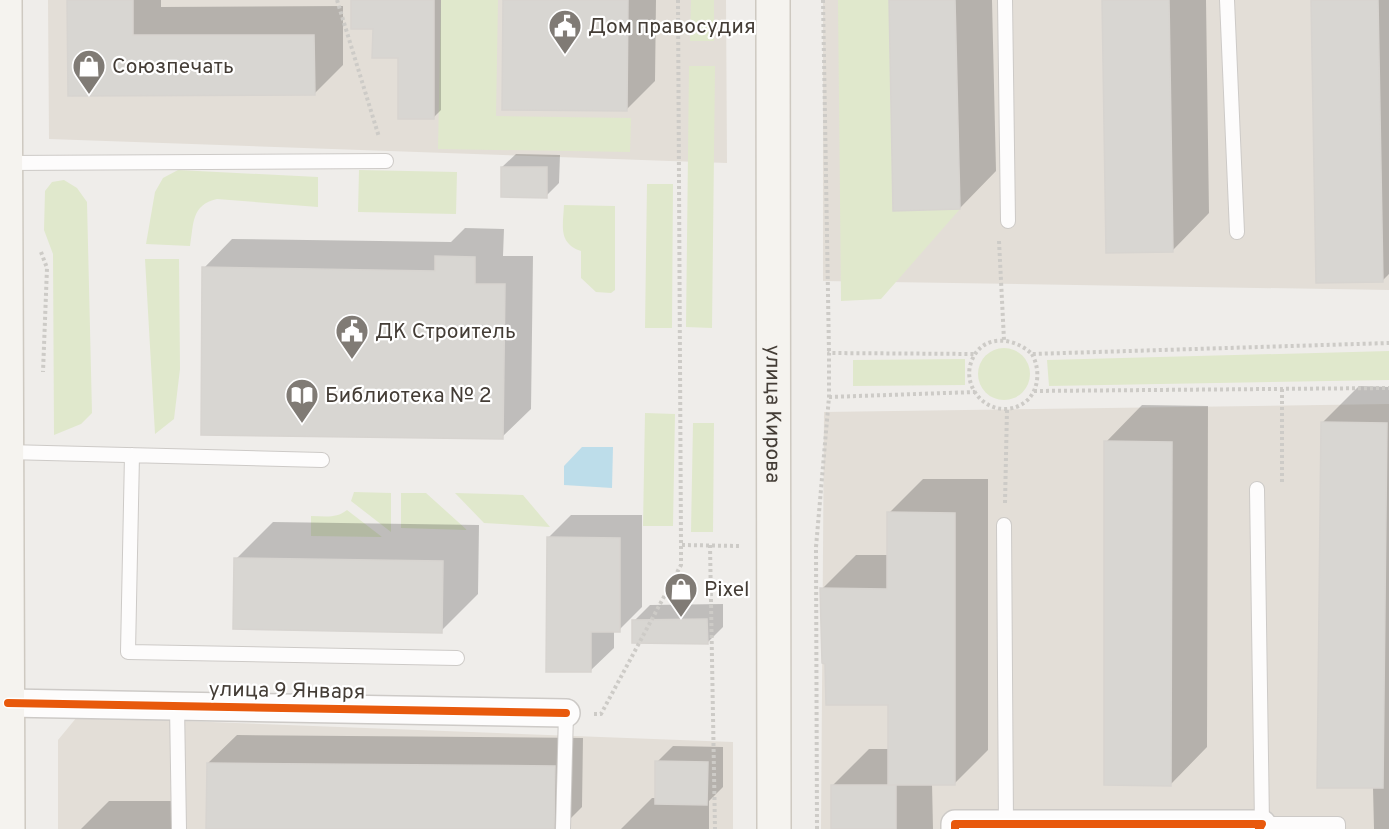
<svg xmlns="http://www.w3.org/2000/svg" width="1389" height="829" font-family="Overpass,sans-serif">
<rect width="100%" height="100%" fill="#efedea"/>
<!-- residential -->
<path fill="#e3ded7" d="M 48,0 L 726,0 L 727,163 L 49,139 Z
M 823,0 L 1389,0 L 1389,290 L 823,281 Z
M 1389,404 L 1389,829 L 821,829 L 824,412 Z
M 77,717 L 733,742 L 733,829 L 58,829 L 58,740 Z"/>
<!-- green -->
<path fill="#e0e8cc" d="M 441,0 L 498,0 L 496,116 L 631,118 L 630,152 L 438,149 Z
M 691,0 L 714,0 L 714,41 L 690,41 Z
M 838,0 L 889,0 L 893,210 L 960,209 L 881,299 L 841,301 Z
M 689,66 L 715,66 L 712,328 L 686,327 Z
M 178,170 L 318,177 L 318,207 L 217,199 C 191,205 194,223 190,246 L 146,244 L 155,192 L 163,178 Z
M 359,170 L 457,172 L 456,214 L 358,212 Z
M 64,180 L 77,188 L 87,202 L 92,413 L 81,424 L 54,435 L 53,254 L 44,230 L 45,191 L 52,182 Z
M 647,184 L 673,184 L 672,328 L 645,328 Z
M 564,205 L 615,206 L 615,290 L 611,293 L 596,292 L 581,278 L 581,251 C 558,243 563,226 564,205 Z
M 145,259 L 179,259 L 180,369 L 174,419 L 155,434 Z
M978 374a26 26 0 1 1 52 0a26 26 0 1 1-52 0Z
M 1389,351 L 1389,380 L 1049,386 L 1047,360 Z
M 965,359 L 965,385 L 853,386 L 853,360 Z
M 645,413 L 675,414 L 673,526 L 643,526 Z
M 693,423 L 714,423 L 713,532 L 691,532 Z
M 354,492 L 391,493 L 391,532 L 351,501 Z
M 401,493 L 426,493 L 467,530 L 401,528 Z
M 455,493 L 523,495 L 550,527 L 484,523 Z
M 347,510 L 382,537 L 311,536 L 311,516 C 324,516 336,519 347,510 Z"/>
<!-- water -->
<path fill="#bdddea" d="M 582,447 L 613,447 L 612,488 L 564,485 L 564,466 Z"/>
<!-- shadow -->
<path fill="#0003" d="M 69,0 L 161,0 L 161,7 L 343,6 L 343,65 L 314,94 L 69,94 Z
M 353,0 L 441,0 L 441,110 L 433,118 L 400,56 Z
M 505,0 L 656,0 L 655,81 L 627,109 Z
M 890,0 L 992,0 L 996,171 L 960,208 Z
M 1103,0 L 1206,0 L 1209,213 L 1173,250 Z
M 1313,0 L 1389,0 L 1389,274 L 1383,280 Z
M 516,154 L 560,155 L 559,183 L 546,196 L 502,167 Z
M 465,228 L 504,229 L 503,256 L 533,256 L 531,409 L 502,437 L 204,268 L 232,239 L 451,242 Z
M 1359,386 L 1389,387 L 1389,829 L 1374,829 L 1373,788 L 1376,786 L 1322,423 Z
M 1142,405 L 1208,406 L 1207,747 L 1171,784 L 1106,442 Z
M 923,479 L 988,479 L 988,750 L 954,784 L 932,783 L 933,829 L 833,829 L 832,786 L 869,749 L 889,749 L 889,703 L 822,589 L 856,555 L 889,555 L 889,513 Z
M 571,515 L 642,515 L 642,607 L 619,630 L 614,630 L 614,648 L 591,670 L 548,538 Z
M 273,522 L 479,525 L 478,594 L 441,631 L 236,559 Z
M 723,604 L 723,627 L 707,643 L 634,621 L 650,605 Z
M 237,735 L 583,738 L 582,807 L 560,829 L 207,829 L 208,763 Z
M 673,746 L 723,747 L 723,787 L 709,801 L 709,829 L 621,829 L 652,798 L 656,798 L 657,762 Z
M 109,801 L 172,801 L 172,829 L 81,829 Z"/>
<!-- building -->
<path fill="#d8d6d2" stroke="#d7d4d0" stroke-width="1.5" d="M 67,0 L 133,0 L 133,35 L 314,35 L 315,95 L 68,96 Z
M 351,0 L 434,0 L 434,119 L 398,119 L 398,58 L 372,58 L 373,29 L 351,29 Z
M 503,0 L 628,0 L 627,111 L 502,110 Z
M 889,0 L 955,0 L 960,209 L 893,211 Z
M 1102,0 L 1169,0 L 1173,252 L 1106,253 Z
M 1311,0 L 1378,0 L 1383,282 L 1316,283 Z
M 501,167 L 547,167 L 547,198 L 501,197 Z
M 435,256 L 475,257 L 475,284 L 505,284 L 503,439 L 201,435 L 202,267 L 435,271 Z
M 1321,422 L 1387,423 L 1383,788 L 1317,788 Z
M 1104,441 L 1172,442 L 1171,786 L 1104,785 Z
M 887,512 L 955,513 L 955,785 L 888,785 L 888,705 L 826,705 L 825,664 L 822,663 L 820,588 L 887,589 Z
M 547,537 L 620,538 L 620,632 L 591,632 L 591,672 L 546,672 Z
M 234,558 L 443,561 L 442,633 L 233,629 Z
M 707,619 L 708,644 L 632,643 L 632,620 Z
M 655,761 L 708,762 L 707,805 L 655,804 Z
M 207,763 L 555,766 L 554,829 L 206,829 Z
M 831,785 L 896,785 L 896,829 L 831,829 Z"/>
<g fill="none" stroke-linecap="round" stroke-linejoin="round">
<defs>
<path id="service" d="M 1005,0 L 1008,221
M 1227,0 L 1237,232
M 6,163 L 386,161
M 7,452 L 322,460
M 132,455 L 128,652 L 457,658
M 1257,489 L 1262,824 L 1338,824 L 1338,829
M 1004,525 L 1006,824
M 177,706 L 179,829
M 563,829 L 566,713"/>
<path id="minor" d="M 8,703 L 566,713
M 955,829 L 955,824 L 1262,824 L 1259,829"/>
<g id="secondary">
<path d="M 5,0 L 8,829"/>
<path id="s1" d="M 773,0 L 774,829"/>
</g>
</defs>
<!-- service casing -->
<use href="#service" stroke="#cdcac7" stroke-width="16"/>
<!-- minor casing -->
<use href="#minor" stroke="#cdcac7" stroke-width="30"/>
<!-- secondary casing -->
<use href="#secondary" stroke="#cec9c1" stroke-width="36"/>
<!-- path -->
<path stroke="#cdcbc7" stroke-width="4" stroke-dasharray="3 3" stroke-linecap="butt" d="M 337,0 L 379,137
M 678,0 L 681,545 L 740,546
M 823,0 L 829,353
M 999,241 L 1004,340
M 41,252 L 47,268 L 43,372
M 1032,354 C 1044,376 1036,407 1006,409 C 984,410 965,388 970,366 C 978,334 1012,335 1032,354 L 1389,343
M 1282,389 L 1282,484
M 1034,391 L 1389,388
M 829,397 L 975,392
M 1005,503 L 1007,409
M 710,545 L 715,829
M 594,714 L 601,714 L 681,565 L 681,545
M 817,829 L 816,547 L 829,397 L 829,353 L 976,354"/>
<!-- service -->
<use href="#service" stroke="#fdfcfc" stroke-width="14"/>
<!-- minor -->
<use href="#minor" stroke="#fdfcfc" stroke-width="27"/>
<!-- secondary -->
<use href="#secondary" stroke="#f5f3ef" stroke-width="33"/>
<defs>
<path id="cycleway" d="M 8,703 L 566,713
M 955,829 L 955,824 L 1262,824 L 1259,829"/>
</defs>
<!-- cycleway casing -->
<use href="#cycleway" stroke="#fff" stroke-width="11"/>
<!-- cycleway -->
<use href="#cycleway" stroke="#e8590c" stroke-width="8"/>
</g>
<!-- icons -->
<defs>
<symbol id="civic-pin" viewBox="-11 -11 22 30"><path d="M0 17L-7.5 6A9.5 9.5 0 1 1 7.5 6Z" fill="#807b75" stroke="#fff"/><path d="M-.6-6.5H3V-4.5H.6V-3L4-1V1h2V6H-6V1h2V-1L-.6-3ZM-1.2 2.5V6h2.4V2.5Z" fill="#fff"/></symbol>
<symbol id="shop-pin" viewBox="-11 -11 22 30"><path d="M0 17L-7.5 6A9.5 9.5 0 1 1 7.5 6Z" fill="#807b75" stroke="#fff"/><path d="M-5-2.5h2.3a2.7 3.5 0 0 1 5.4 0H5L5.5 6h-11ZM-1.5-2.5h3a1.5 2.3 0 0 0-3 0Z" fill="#fff"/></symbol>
<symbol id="library-pin" viewBox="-11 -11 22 30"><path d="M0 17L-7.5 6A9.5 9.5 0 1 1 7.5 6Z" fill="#807b75" stroke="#fff"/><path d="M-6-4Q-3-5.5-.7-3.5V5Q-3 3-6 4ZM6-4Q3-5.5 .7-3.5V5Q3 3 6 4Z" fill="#fff"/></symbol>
</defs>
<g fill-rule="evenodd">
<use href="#civic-pin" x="546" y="7" width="38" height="52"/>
<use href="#shop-pin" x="70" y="47" width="38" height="52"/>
<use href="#civic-pin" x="333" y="312" width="38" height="52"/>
<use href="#library-pin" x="283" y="376" width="38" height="52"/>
<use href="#shop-pin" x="662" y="570" width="38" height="52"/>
</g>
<g text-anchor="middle" stroke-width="4.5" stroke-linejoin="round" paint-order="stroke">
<!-- poi labels -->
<g font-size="21" fill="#443d36" stroke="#fff" text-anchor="start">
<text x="588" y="33">Дом правосудия</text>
<text x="112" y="73">Союзпечать</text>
<text x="375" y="338">ДК Строитель</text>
<text x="325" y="402">Библиотека № 2</text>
<text x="704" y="596">Pixel</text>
</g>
<!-- street labels -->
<g font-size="21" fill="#443d36" stroke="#fff">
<text dy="7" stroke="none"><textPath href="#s1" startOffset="414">улица Кирова</textPath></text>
<text transform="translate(287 690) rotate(1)" y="7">улица 9 Января</text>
</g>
</g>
</svg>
